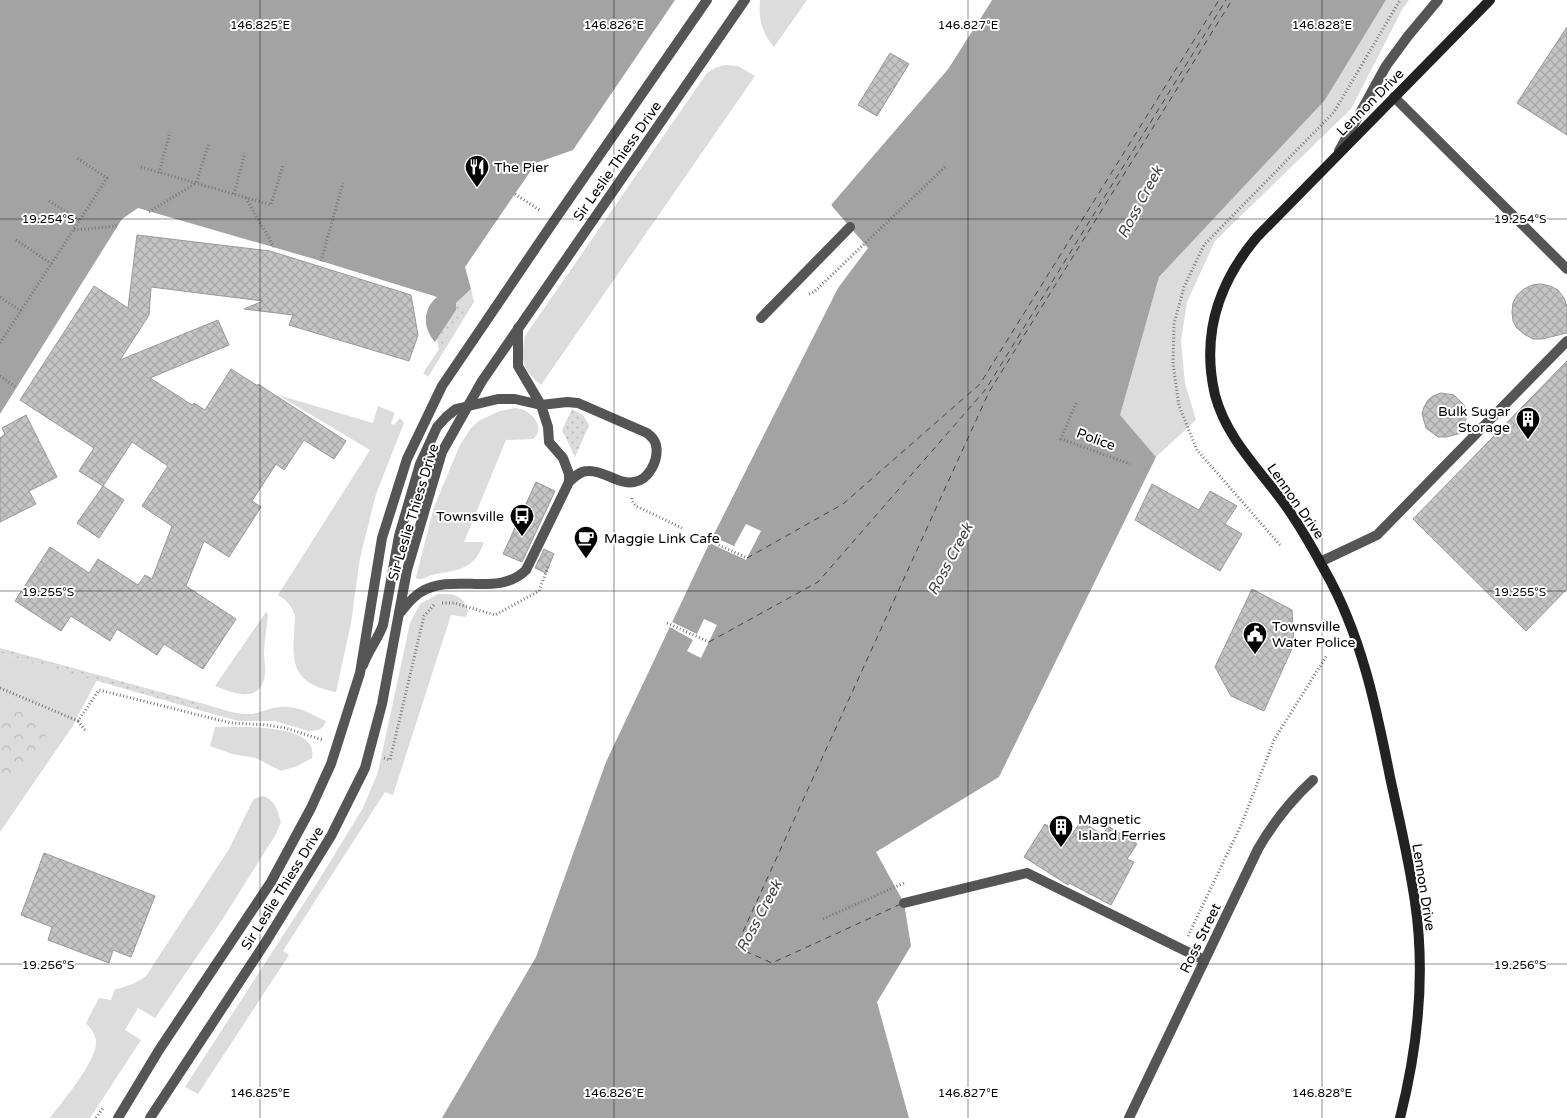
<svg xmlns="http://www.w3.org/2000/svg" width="1567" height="1118" font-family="'Varela Round',sans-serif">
<defs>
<pattern id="forest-crowns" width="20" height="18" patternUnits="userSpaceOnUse" patternTransform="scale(1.25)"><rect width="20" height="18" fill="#dcdcdc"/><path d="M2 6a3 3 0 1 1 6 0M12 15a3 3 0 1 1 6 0" fill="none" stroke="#bbb"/></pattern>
<pattern id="garden-dots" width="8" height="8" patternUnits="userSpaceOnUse" patternTransform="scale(1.25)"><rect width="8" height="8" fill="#dcdcdc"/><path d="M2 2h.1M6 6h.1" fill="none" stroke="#bbb" stroke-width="1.8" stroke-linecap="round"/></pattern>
<pattern id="building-cross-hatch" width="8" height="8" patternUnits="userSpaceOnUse" patternTransform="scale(1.25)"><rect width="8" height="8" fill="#c4c4c4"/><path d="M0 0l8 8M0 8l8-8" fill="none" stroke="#a7a7a7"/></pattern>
</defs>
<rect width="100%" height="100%" fill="#fff"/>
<!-- green -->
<path fill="#dcdcdc" d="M 760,0 L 807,0 L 774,47 C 762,33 758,19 760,0 Z
M 1386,0 L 1409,0 L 1403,8 L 1351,109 L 1215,241 L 1187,302 L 1181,341 L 1185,383 L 1196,420 L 1156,457 L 1119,415 L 1159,277 L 1325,100 Z
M 724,65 L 738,66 L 755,76 L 541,385 C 522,370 520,358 525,336 L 707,73 L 715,68 Z
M 471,289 L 474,302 L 428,377 L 423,373 L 468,306 L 456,303 Z
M 278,395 L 373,423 L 378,406 L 395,413 L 391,423 L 394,425 L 400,418 L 404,423 L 376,494 L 360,558 L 351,623 L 336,692 C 286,682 293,658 295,616 C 292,605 287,601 278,595 L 370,450 Z
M 515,408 C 531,409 547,427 533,439 L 506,440 L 464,542 L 484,542 C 475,568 461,570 436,574 C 429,575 424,580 417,579 L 416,577 L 434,507 L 460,445 L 471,428 L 480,420 L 500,411 Z
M 438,594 C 455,594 462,594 468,611 L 466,617 L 451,615 L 393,795 L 385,792 L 283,951 L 289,955 L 198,1094 L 185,1087 L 317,883 L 363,808 L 378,772 L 410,623 L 420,604 Z
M 266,612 L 268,615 C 267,628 264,641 264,654 C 264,660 266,668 265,674 C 261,705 233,693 215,686 Z
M 0,653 L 97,680 L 72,727 L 0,832 Z
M 204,704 C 219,708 235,715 251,714 C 264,712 275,705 289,707 C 303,708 314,716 326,721 L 323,727 L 319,730 L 308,731 L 275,721 L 239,721 L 202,711 Z
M 215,727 C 237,727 320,722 312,758 L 297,766 L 281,771 L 256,758 L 232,754 L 210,746 Z
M 262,796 C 275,799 278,811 281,822 L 276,834 L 222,920 L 155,1018 L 138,1008 L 125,1030 L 141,1040 L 90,1118 L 50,1118 C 62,1102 99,1059 96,1040 C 95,1033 90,1028 86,1023 L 99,998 L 111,1000 L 115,989 C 127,987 136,983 146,976 L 229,849 L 252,802 L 254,799 Z"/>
<!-- forest -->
<path fill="url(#forest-crowns)" d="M 0,705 L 37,717 L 50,745 L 0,782 Z"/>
<!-- garden -->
<path fill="url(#garden-dots)" d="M 456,303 L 468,306 L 439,350 L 437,339 L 456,310 Z
M 572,409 L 583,415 L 589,425 L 575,457 L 562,430 Z
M 0,648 L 204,704 L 202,711 L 0,653 Z"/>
<!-- water -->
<path fill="#a3a3a3" d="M 0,0 L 675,0 L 573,150 L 536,163 L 465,267 L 471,289 L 456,303 L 456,310 L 435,342 C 422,327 423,309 437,297 L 321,261 L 138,208 L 122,219 L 0,414 Z
M 992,0 L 1386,0 L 1325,100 L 1159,277 L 1120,415 L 1156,457 L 999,777 L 876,852 L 904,903 L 911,946 L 877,1002 L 909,1118 L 442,1118 L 536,957 L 606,762 L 709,544 L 838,288 L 868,248 L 831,205 L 948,69 Z"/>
<!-- pier -->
<path fill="#fff" d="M 989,0 L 992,0 L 948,69 L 831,204 L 833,208 L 832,209 L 828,206 L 828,203 L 946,68 Z
M 746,524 L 761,531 L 746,560 L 707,542 L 711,536 L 734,546 Z
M 704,619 L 717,625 L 701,658 L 687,651 L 693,640 L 668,626 L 670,621 L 697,634 Z"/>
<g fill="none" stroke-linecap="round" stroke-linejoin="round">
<!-- ferry -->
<path stroke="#444" stroke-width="1" stroke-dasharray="6 5" stroke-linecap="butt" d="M 747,558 L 843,504 L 980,384 L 1219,0
M 709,642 L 818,582 L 986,389 L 1226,0
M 901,904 L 772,963 L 736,947 L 989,392 L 1232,0"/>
</g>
<!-- building -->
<path fill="url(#building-cross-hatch)" stroke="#999" d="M 1567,27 L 1567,135 L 1517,103 Z
M 890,53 L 909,64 L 877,116 L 858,105 Z
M 137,235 L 270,251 L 411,295 L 418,335 L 409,361 L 289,325 L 293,315 L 244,309 L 263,301 L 151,287 L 149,315 L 120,360 L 218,320 L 229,345 L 150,378 L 192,405 L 194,403 L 205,410 L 231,369 L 258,386 L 258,384 L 346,441 L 334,459 L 304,440 L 284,470 L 276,464 L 252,501 L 261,507 L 229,557 L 204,541 L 186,586 L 236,619 L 203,669 L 164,644 L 157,655 L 117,629 L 110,641 L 71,616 L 61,631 L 15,601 L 50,547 L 89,573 L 98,559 L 138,585 L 145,575 L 152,579 L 172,526 L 142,506 L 168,466 L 132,442 L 103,486 L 79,471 L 94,448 L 20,400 L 94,286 L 128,308 Z
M 1541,284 L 1550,286 L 1558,290 L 1564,298 L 1567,306 L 1567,333 L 1542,339 L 1533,339 L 1524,334 L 1517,328 L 1513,321 L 1512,312 L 1513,303 L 1517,295 L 1524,289 L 1532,285 Z
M 1567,361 L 1567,589 L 1526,631 L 1413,519 Z
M 1441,393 L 1454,395 L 1464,405 L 1466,419 L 1462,433 L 1446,437 L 1438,437 L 1426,428 L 1422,414 L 1424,407 L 1428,400 L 1433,396 Z
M 26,415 L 57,477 L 29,491 L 36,504 L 0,522 L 0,438 L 5,434 L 2,428 Z
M 536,482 L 555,491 L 522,562 L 503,554 Z
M 1152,484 L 1199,510 L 1210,491 L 1237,506 L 1225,524 L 1242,534 L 1220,571 L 1135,520 Z
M 103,486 L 124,500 L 99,538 L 77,523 Z
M 544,549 L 554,554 L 546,573 L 535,568 Z
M 1252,589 L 1292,610 L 1294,644 L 1264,711 L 1231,696 L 1215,667 Z
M 1081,821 L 1103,835 L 1108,826 L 1137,844 L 1127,859 L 1134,862 L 1111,905 L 1069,883 L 1068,885 L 1024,857 L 1045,824 L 1069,839 Z
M 44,853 L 155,896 L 131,957 L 113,950 L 109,963 L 48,940 L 52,927 L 21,915 Z"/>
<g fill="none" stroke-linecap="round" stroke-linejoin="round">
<!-- path -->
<path stroke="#777" stroke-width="3" stroke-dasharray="1 2.5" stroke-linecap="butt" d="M 141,167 L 271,205 L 283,165
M 159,173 L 170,132
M 234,194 L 245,153
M 515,194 L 541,211
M 246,198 L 274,247
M 49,201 L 80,220
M 149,212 L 196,183 L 209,143
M 74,230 L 118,226
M 16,240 L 52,264
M 321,261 L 343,183
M 809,294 L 814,292 L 946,166
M 0,297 L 21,311
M 0,343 L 107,178 L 77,158
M 0,376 L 16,387
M 1076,403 L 1061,439 L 1130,464
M 632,498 L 632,501 L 636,506 L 682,528
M 706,539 L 747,558
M 1280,545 L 1197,450 L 1179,406 L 1173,364 L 1174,324 L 1184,287 L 1204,245 L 1334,112 L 1400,0
M 442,603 L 454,603 L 495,615 L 539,591 L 548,567
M 667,623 L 709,642
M 0,688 L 78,721 L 99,690 L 231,723 L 268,725 L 285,728 L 323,740
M 78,721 L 85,730
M 384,758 L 390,760 L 424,616 L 434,605
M 823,919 L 904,883
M 1188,936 L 1242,823 L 1274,740 L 1327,655
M 96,1118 L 103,1108"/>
<!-- lane -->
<path stroke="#555" stroke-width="10" d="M 1394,97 L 1567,269
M 761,318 L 850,227
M 518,328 L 518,366 L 541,405 L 548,427 L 549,442 L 563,458 L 569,474 L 569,482
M 1320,562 L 1377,535 L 1567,341
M 363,665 C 368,651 378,639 383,625 L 399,536 L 420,464 L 437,427 L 446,417 L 456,409 L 498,399 L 515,399 L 541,405 L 567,402 L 578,403 L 647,433 C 651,436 655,440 656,445 C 659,460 649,480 634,482 C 618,485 604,470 588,471 C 580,471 574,477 569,482 L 526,570 C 498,598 453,572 421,592 C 412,597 406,606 399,614
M 904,903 L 1027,873 L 1204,960"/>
<!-- street -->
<path stroke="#555" stroke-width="10" d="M 1339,151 L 1386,66 L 1408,36 L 1438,0
M 118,1118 L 159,1050 L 271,882 L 311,808 L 331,764 L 360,673 L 382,538 L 407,459 L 442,386 L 556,218 L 707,0
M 150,1118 L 267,940 L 331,836 L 365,768 L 382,704 L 407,570 L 442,452 L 482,381 L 745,0
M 1129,1118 L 1258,849 C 1273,823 1290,801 1313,780"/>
<!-- secondary -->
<path stroke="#222" stroke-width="10" d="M 1400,1118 C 1418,1047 1426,976 1415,902 C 1409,860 1399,819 1390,777 C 1376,706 1361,634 1325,571 C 1312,547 1299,524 1283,502 C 1258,468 1226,437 1215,395 C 1201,335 1218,283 1257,237 L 1490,0"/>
</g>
<!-- ticks -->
<path fill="none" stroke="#000" stroke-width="1" stroke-opacity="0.45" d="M 260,0 L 260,1118M 614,0 L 614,1118M 968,0 L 968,1118M 1322,0 L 1322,1118M 0,219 L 1567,219M 0,591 L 1567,591M 0,964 L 1567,964"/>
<!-- icons -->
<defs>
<symbol id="restaurant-pin" viewBox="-11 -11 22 30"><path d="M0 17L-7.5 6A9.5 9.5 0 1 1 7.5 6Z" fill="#000" stroke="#fff"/><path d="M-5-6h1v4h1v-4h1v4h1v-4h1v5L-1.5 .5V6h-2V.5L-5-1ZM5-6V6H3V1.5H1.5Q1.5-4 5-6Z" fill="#fff"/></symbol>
<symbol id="building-pin" viewBox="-11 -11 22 30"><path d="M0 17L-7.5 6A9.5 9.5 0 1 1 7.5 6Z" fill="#000" stroke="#fff"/><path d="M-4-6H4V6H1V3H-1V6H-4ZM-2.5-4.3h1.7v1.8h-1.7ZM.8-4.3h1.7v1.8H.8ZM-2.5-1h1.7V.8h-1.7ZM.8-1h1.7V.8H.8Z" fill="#fff"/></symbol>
<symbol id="bus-pin" viewBox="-11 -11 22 30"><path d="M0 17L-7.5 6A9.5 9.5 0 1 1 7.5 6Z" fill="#000" stroke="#fff"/><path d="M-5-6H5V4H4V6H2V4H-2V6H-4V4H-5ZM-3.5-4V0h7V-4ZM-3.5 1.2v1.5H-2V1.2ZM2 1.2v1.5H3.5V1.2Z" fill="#fff"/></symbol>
<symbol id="cafe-pin" viewBox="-11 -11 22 30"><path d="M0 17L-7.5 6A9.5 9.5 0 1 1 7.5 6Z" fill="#000" stroke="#fff"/><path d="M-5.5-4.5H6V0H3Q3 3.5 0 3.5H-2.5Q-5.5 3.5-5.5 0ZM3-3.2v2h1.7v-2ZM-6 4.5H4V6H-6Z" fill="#fff"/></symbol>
<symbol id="civic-pin" viewBox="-11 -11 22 30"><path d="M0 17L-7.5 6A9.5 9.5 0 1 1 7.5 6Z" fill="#000" stroke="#fff"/><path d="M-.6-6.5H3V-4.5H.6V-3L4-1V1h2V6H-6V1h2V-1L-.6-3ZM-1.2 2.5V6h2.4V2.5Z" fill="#fff"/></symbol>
</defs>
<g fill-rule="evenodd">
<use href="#restaurant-pin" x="463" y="153" width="28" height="38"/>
<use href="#building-pin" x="1514" y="405" width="28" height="38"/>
<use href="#bus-pin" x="508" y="502" width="28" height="38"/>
<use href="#cafe-pin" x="572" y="524" width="28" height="38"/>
<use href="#civic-pin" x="1241" y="620" width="28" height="38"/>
<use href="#building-pin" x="1047" y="813" width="28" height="38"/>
</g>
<g text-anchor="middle" stroke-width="4" stroke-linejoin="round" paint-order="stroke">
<!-- street labels -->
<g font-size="14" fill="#000" stroke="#fff">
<text transform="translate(1370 102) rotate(-45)" y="5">Lennon Drive</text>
<text transform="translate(617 161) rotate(-55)" y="5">Sir Leslie Thiess Drive</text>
<text transform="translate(1096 439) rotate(20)" y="5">Police</text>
<text transform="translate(1296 501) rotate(55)" y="5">Lennon Drive</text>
<text transform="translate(413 512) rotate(-73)" y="5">Sir Leslie Thiess Drive</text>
<text transform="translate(1424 887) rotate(81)" y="5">Lennon Drive</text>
<text transform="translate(282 888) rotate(-58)" y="5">Sir Leslie Thiess Drive</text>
<text transform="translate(1200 938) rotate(-64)" y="5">Ross Street</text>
</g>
<!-- poi labels -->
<g font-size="14" fill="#000" stroke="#fff" text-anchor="start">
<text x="494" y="172">The Pier</text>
<text x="1510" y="416" text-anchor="end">Bulk Sugar<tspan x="1510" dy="16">Storage</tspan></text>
<text x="504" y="521" text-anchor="end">Townsville</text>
<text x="604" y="543">Maggie Link Cafe</text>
<text x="1272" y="631">Townsville<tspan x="1272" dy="16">Water Police</tspan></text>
<text x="1078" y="824">Magnetic<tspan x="1078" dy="16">Island Ferries</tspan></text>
</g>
<!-- water labels -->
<g font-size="15" font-style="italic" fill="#444" stroke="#fff">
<text transform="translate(1140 202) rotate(-62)" y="5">Ross Creek</text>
<text transform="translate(950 559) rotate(-62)" y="5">Ross Creek</text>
<text transform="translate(759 916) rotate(-62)" y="5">Ross Creek</text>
</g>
</g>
<g font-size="12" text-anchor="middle" fill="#000" stroke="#fff" stroke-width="4" stroke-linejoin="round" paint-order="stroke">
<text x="260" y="29">146.825°E</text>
<text x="614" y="29">146.826°E</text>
<text x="968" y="29">146.827°E</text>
<text x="1322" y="29">146.828°E</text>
<text x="48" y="223">19.254°S</text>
<text x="1520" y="223">19.254°S</text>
<text x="48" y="596">19.255°S</text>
<text x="1520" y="596">19.255°S</text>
<text x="48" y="969">19.256°S</text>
<text x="1520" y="969">19.256°S</text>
<text x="260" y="1097">146.825°E</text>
<text x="614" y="1097">146.826°E</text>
<text x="968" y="1097">146.827°E</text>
<text x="1322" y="1097">146.828°E</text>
</g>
</svg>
